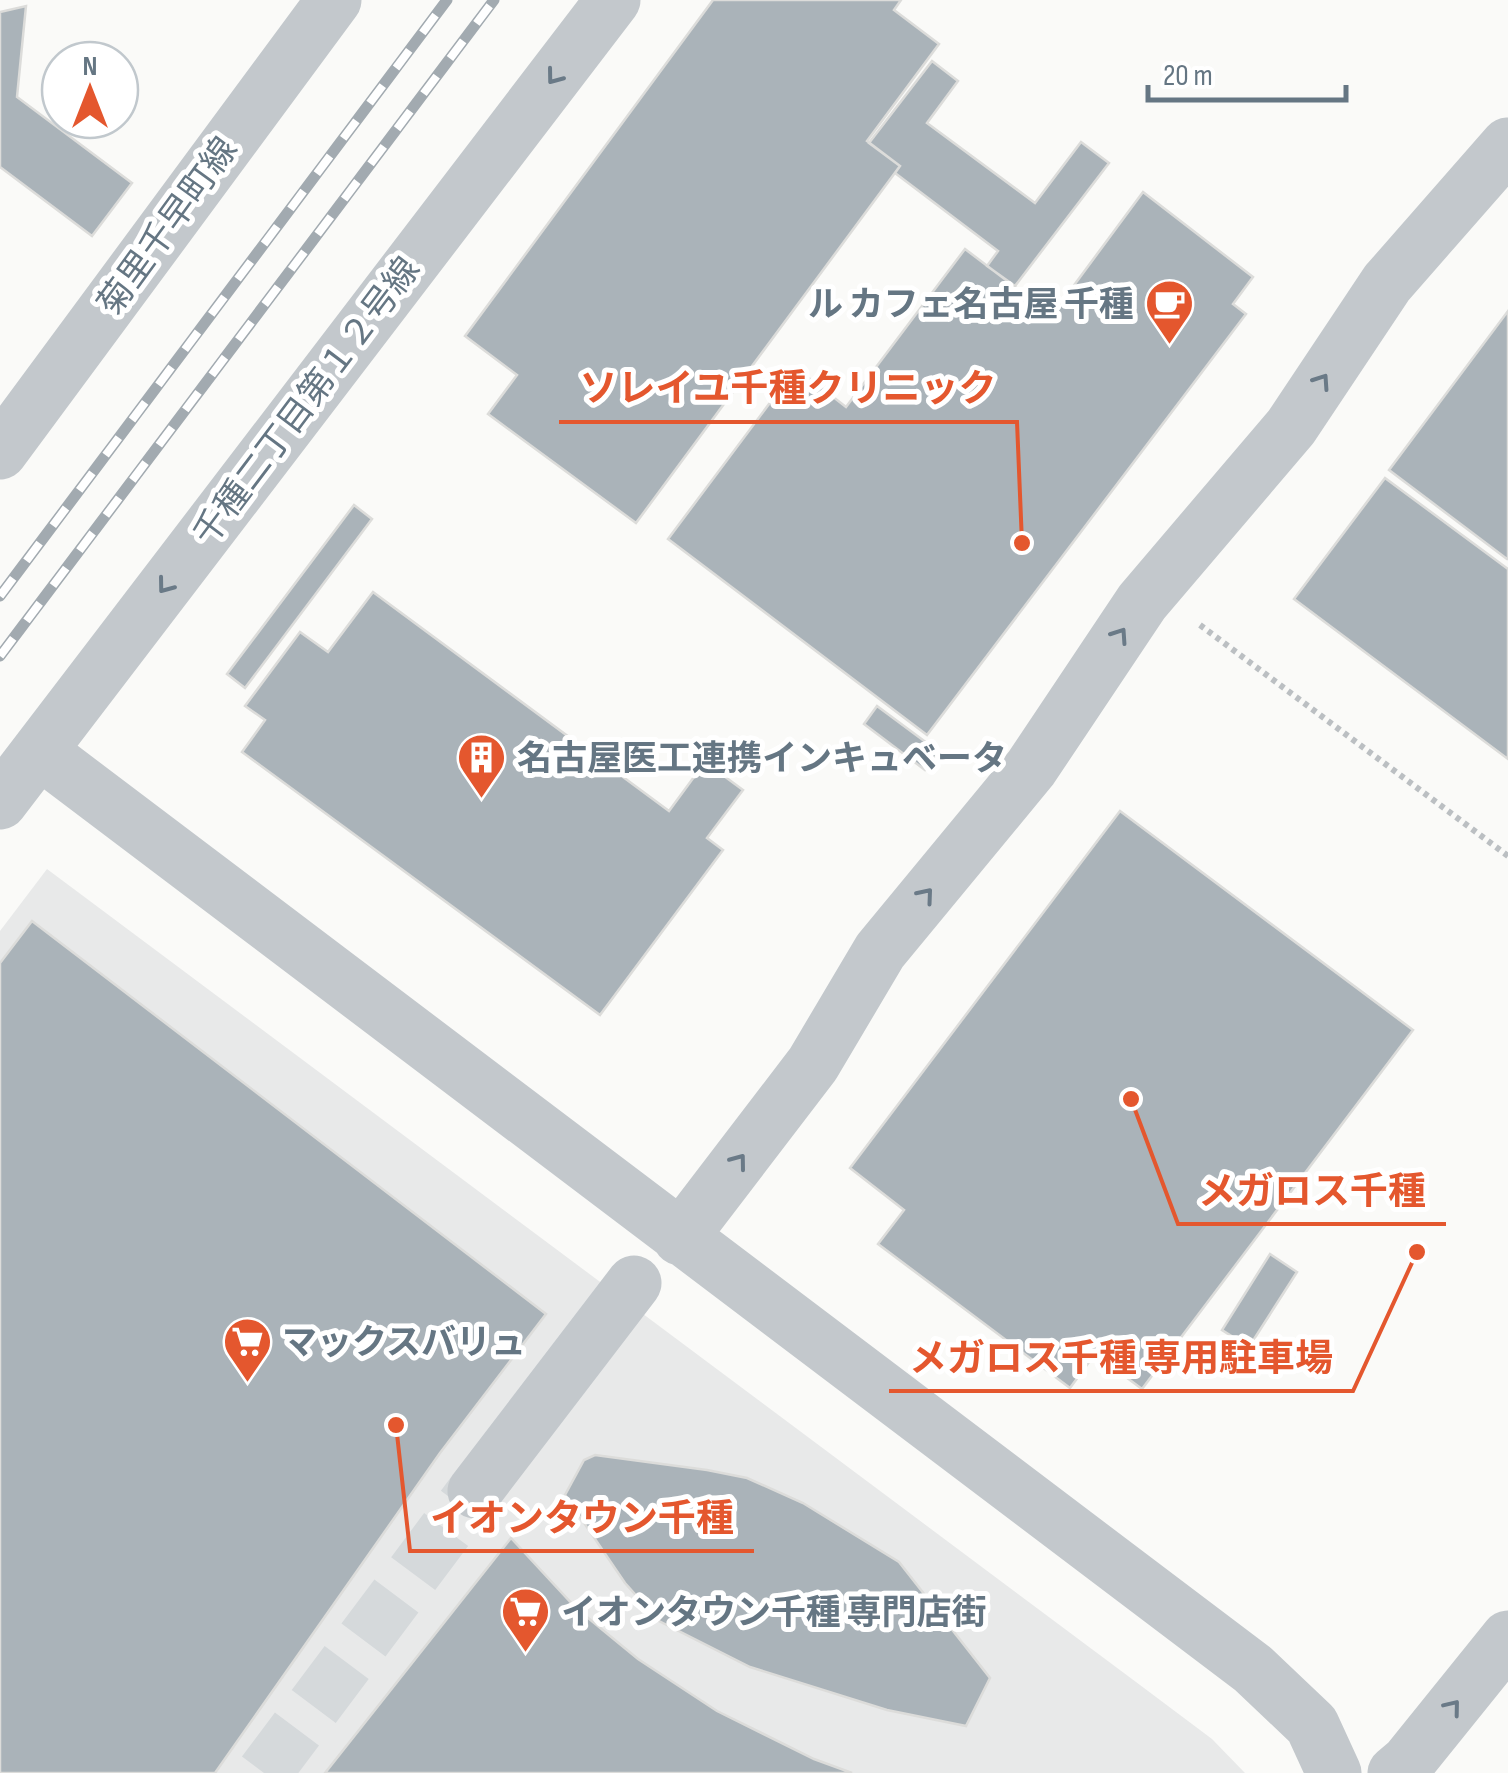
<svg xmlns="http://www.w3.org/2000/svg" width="1508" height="1773" font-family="'Sofia Sans Condensed','Noto Sans JP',sans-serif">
<rect width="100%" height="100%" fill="#fafaf8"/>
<!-- built -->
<path fill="#e8e9e9" d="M 47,869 L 1140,1685 L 1212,1739 L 1245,1773 L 0,1773 L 0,931 Z"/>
<!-- building -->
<path fill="#aab3b9" stroke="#dcdcda" stroke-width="2.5" d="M 713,0 L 901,0 L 894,10 L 939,44 L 867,141 L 900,166 L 636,523 L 488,414 L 517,375 L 465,336 Z
M 26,6 L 17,97 L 132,183 L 92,236 L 0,167 L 0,12 Z
M 932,61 L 958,81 L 927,123 L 1035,203 L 1081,142 L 1109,163 L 1015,286 L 987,266 L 998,251 L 895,173 L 900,166 L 869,143 Z
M 1143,192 L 1253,277 L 1233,304 L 1246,314 L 927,735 L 668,539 L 796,368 L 846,407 L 965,249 L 1052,315 Z
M 1508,311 L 1508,559 L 1507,559 L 1389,470 Z
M 1385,478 L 1508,569 L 1508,759 L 1294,599 Z
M 354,505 L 372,519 L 245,688 L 227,674 Z
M 373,592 L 669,811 L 705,762 L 743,790 L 707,838 L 723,850 L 600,1015 L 242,752 L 265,720 L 245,706 L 300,632 L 328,652 Z
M 877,706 L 939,752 L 925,770 L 864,724 Z
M 1120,811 L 1413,1030 L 1142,1389 L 1095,1354 L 1070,1388 L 878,1244 L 904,1210 L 850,1168 Z
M 32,921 L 546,1314 L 440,1453 L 215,1773 L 0,1773 L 0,963 Z
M 1270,1254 L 1297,1272 L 1249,1347 L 1222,1330 Z
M 595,1455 L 707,1470 L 747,1478 L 803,1503 L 899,1562 L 990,1678 L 966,1726 L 887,1710 L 750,1667 L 659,1621 L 625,1583 L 565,1495 L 584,1460 Z
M 511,1538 L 576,1608 L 638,1659 L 717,1711 L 814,1759 L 852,1773 L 325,1773 Z"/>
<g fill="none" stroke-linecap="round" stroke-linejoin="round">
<!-- street-tunnel -->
<path stroke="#d5d9db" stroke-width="55" stroke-dasharray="55 28" stroke-linecap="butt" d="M 264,1773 L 475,1491"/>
<!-- path -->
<path stroke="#bbbfc2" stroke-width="6" stroke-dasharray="5 5" stroke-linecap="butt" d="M 1200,625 L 1508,856"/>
<!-- street -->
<path stroke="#c3c8cc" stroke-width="55" d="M 0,452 L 334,0
M 39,751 L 1253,1669 L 1312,1725 L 1334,1773
M 0,802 L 613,0
M 680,1238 L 813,1064 L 880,951 L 1031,768 L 1142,602 L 1291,427 L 1387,283 L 1508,145
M 475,1491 L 634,1283
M 1395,1773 L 1408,1762 L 1508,1638"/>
<defs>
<path id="rail" d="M 0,596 L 447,0
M 0,656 L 494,0"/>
</defs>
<!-- rail casing -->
<use href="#rail" stroke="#a2aab0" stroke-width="11"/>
<!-- rail -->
<use href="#rail" stroke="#fff" stroke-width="8" stroke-dasharray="22" stroke-linecap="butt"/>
</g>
<!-- one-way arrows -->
<defs><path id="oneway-chevron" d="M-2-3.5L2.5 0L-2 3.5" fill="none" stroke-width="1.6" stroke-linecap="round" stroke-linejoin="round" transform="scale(2.5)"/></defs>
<g stroke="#6a7a87">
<use href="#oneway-chevron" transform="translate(554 77) rotate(127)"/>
<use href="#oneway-chevron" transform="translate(1322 381) rotate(-56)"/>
<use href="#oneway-chevron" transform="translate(165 586) rotate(127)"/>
<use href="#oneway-chevron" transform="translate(1120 635) rotate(-56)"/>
<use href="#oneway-chevron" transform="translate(926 895) rotate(-50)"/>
<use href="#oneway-chevron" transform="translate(739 1161) rotate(-53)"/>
<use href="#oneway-chevron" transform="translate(1453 1707) rotate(-51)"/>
</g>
<!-- icons -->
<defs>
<symbol id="cafe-pin" viewBox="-11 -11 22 30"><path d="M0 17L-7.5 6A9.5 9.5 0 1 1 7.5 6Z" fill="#e4572e" stroke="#fff"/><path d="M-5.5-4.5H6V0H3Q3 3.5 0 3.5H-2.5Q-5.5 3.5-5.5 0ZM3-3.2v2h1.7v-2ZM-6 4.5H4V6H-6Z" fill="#fff"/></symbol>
<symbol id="building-pin" viewBox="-11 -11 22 30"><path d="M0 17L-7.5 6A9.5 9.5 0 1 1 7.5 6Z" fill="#e4572e" stroke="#fff"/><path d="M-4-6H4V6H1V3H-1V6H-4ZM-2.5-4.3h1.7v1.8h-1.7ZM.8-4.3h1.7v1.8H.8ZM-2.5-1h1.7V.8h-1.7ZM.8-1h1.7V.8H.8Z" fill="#fff"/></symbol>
<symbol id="supermarket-pin" viewBox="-11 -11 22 30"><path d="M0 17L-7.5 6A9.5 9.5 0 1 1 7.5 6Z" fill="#e4572e" stroke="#fff"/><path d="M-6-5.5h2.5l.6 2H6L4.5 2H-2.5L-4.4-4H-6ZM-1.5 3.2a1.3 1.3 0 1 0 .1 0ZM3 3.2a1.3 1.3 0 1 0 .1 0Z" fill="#fff"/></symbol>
</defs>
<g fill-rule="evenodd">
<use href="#cafe-pin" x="1142" y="276" width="55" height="75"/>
<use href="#building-pin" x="454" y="730" width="55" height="75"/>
<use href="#supermarket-pin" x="220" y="1314" width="55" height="75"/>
<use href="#supermarket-pin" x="498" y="1584" width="55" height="75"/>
</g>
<g text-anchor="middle" stroke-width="10" stroke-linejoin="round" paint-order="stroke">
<!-- street labels -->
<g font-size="35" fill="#657683" stroke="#fff">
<text transform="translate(167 226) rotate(-54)" y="12">菊里千早町線</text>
<text transform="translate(306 401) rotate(-53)" y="12">千種二丁目第１２号線</text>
</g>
<!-- poi labels -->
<g font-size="35" font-weight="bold" fill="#657683" stroke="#fff" text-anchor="start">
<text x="1134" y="316" text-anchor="end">ル カフェ名古屋 千種</text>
<text x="517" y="770">名古屋医工連携インキュベータ</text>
<text x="282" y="1354">マックスバリュ</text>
<text x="561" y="1624">イオンタウン千種 専門店街</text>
</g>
</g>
<!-- callouts -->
<path fill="none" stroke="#e4572e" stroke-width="4" d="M1022 543L1017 422H559M1131 1099L1178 1224H1446M1417 1252L1353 1391H889M396 1425L410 1551H754"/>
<g fill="#e4572e" stroke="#fff" stroke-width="4">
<circle cx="1022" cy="543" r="10"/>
<circle cx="1131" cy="1099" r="10"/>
<circle cx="1417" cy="1252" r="10"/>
<circle cx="396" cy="1425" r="10"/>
</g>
<g font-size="38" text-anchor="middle" font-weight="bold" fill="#e4572e" stroke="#fff" stroke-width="10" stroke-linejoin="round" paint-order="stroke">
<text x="788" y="401">ソレイユ千種クリニック</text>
<text x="1312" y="1204">メガロス千種</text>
<text x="1121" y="1371">メガロス千種 専用駐車場</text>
<text x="582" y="1531">イオンタウン千種</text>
</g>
<!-- north arrow -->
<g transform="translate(90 90)"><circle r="48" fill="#ffffff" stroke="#c1c8cd" stroke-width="2.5"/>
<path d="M0-8L18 38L0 25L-18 38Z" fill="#e4572e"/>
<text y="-15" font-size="28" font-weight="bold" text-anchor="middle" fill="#657683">N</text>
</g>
<!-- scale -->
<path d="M1148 85v15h198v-15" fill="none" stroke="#657683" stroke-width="5"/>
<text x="1163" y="85" font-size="30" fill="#657683" stroke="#ffffff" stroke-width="8" paint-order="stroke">20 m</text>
</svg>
